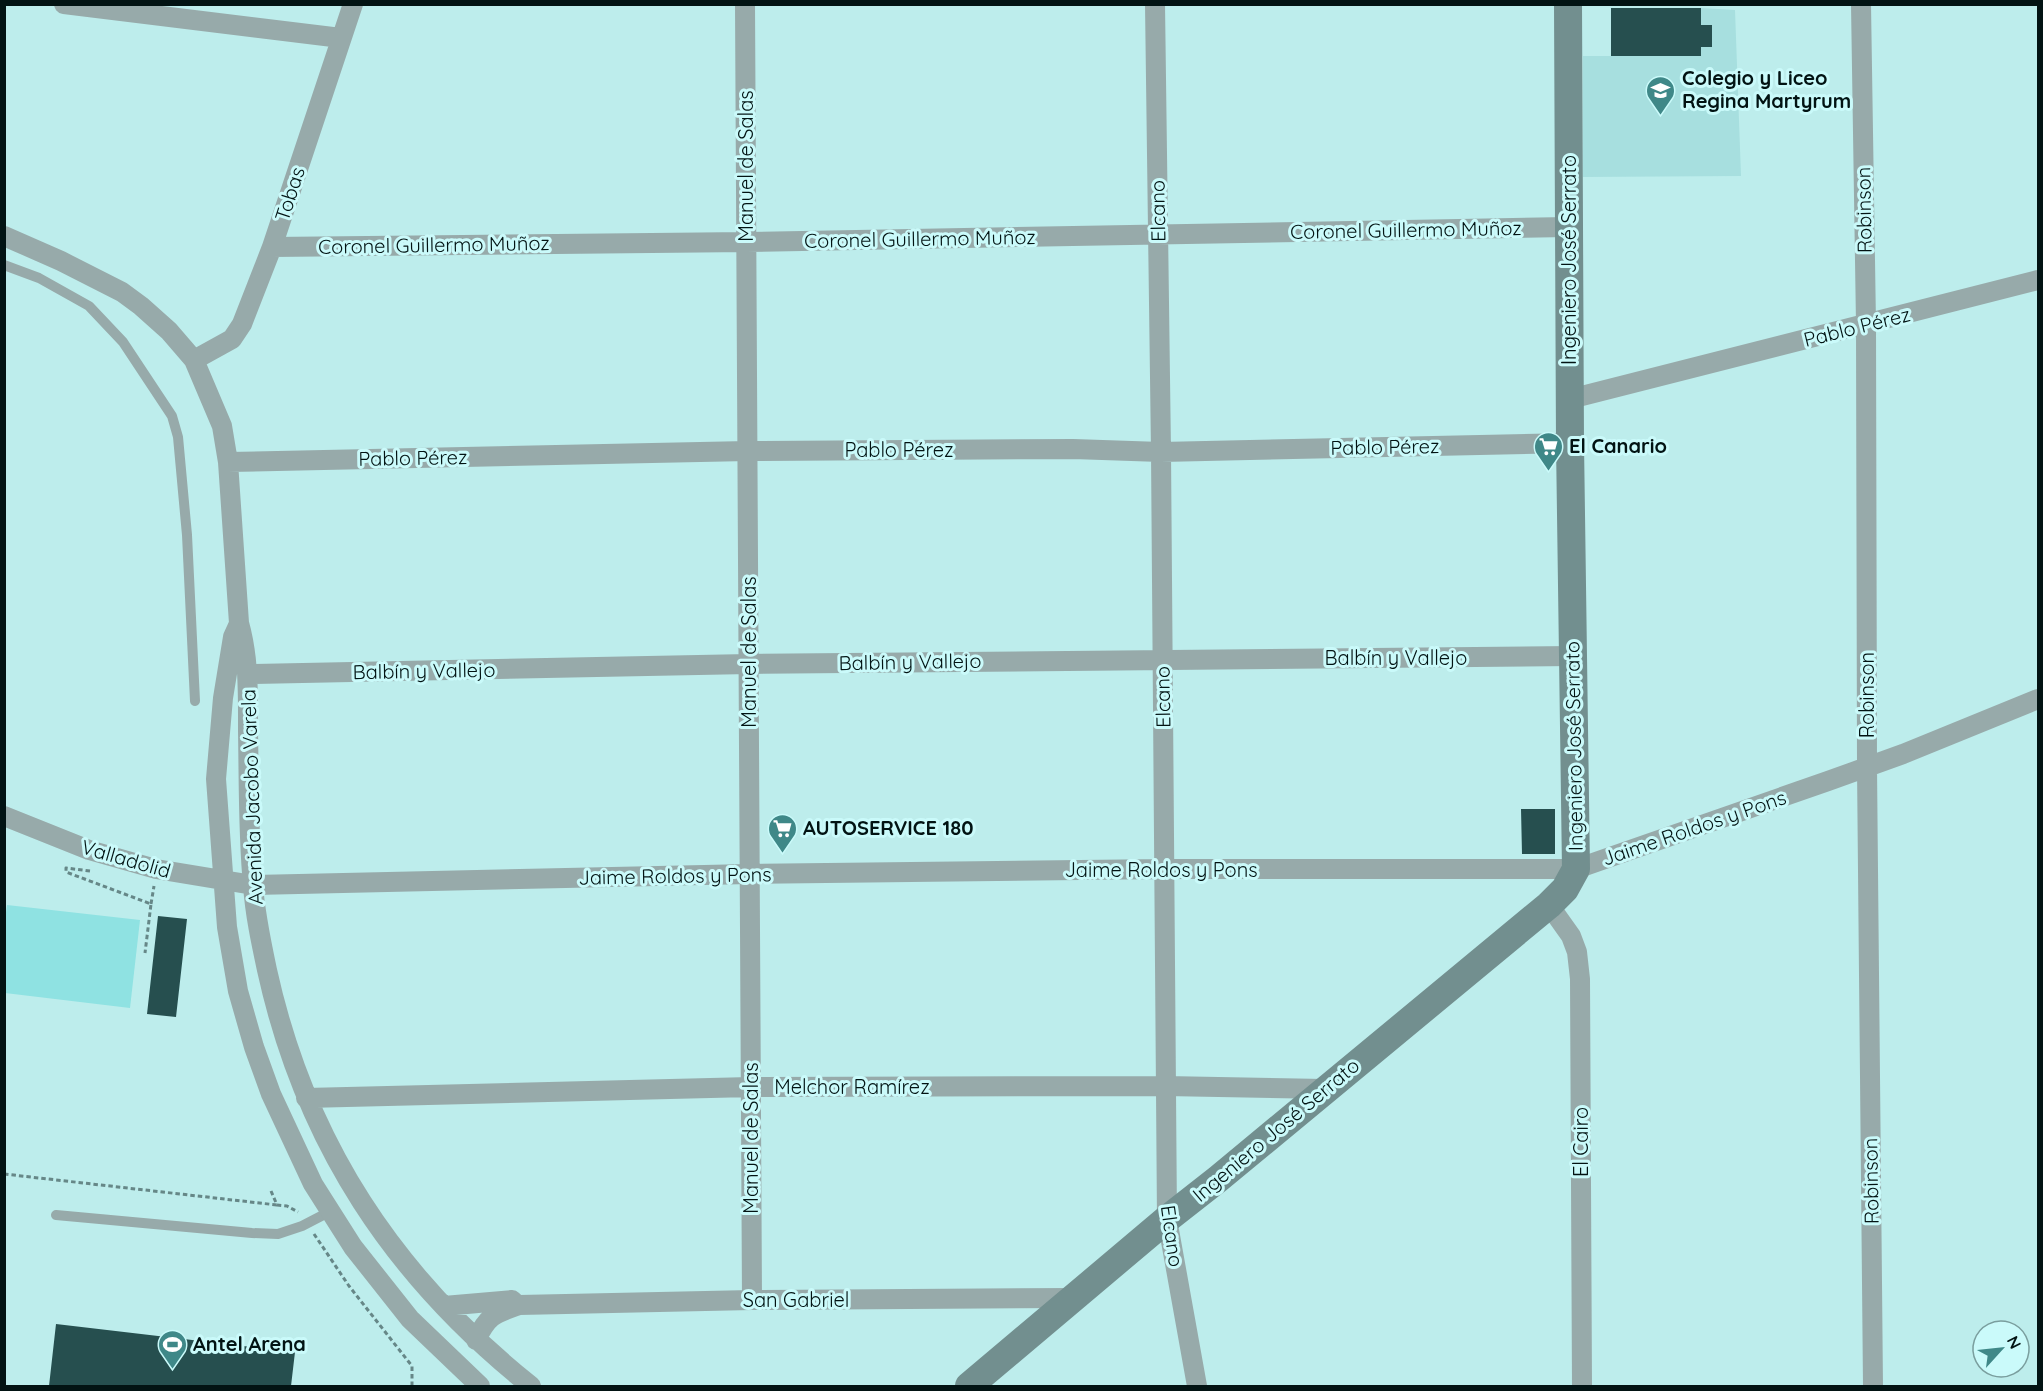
<svg xmlns="http://www.w3.org/2000/svg" width="2043" height="1391" font-family="Quicksand,sans-serif">
<rect width="100%" height="100%" fill="#bdedec"/>
<!-- built -->
<path fill="#a7dfdf" d="M 1701,8 L 1735,10 L 1741,176 L 1583,177 L 1583,56 L 1701,56 L 1701,47 L 1712,47 L 1712,26 L 1701,25 Z"/>
<!-- green -->
<path fill="#8fe2e2" d="M 7,905 L 140,920 L 130,1008 L 5,993 L 4,927 Z"/>
<!-- building -->
<path fill="#264f4f" d="M 1611,8 L 1701,8 L 1701,25 L 1712,25 L 1712,47 L 1701,47 L 1701,56 L 1611,56 Z
M 1521,809 L 1555,809 L 1555,854 L 1522,854 Z
M 158,916 L 187,919 L 176,1017 L 147,1014 Z
M 56,1324 L 295,1352 L 291,1386 L 49,1386 Z"/>
<g fill="none" stroke-linecap="round" stroke-linejoin="round">
<!-- path -->
<path stroke="#668787" stroke-width="3" stroke-dasharray="4.5 3" stroke-linecap="butt" d="M 90,871 L 66,868 L 66,872 L 151,904 L 145,953
M 151,904 L 154,886
M 4,1174 L 277,1205
M 271,1191 L 277,1205 L 287,1206 L 298,1212
M 314,1234 L 349,1286 L 412,1366 L 412,1386"/>
<!-- lane -->
<path stroke="#97aaaa" stroke-width="10" d="M 4,265 L 39,278 L 89,306 L 123,342 L 172,416 L 178,437 L 187,535 L 195,701
M 56,1215 L 252,1233 L 278,1234 L 302,1226 L 329,1212"/>
<!-- street -->
<path stroke="#97aaaa" stroke-width="20" d="M 64,4 L 341,38
M 745,4 L 752,1300
M 1155,4 L 1161,452 L 1167,1219 L 1197,1386
M 1861,4 L 1866,324 L 1867,767 L 1873,1386
M 4,236 L 61,261 L 122,292 L 141,306 L 169,331 L 194,360 L 222,426 L 228,462 L 239,623 C 249,658 248,695 248,731 C 249,782 248,834 253,885 C 255,914 261,942 267,970 C 305,1143 394,1277 531,1386
M 272,247 L 747,242 L 1568,227
M 194,360 L 232,339 L 242,324 L 272,247 L 353,4
M 1570,399 L 2038,280
M 228,462 L 748,451 L 1073,449 L 1161,452 L 1570,443
M 238,626 L 233,637 L 223,698 L 216,779 L 227,927 L 238,991 L 254,1047 L 271,1094 L 313,1184 L 353,1247 L 410,1319 L 480,1386
M 248,674 L 749,664 L 1573,656
M 4,816 L 89,850 L 156,869 L 253,885 L 750,874 L 1165,869 L 1576,869 L 1828,781 L 1903,754 L 2038,699
M 1549,905 L 1571,936 L 1577,952 L 1580,979 L 1582,1386
M 306,1098 L 751,1087 L 1165,1086 L 1325,1089
M 444,1306 L 512,1300 L 514,1302
M 476,1340 C 488,1315 494,1314 519,1305 L 752,1300 L 1073,1298"/>
<!-- secondary -->
<path stroke="#728f8f" stroke-width="28" d="M 969,1386 L 1167,1219 L 1218,1179 L 1549,905 L 1565,889 L 1576,869 L 1570,443 L 1568,4"/>
</g>
<!-- icons -->
<defs>
<symbol id="school-pin" viewBox="-11 -11 22 30"><path d="M0 17L-7.5 6A9.5 9.5 0 1 1 7.5 6Z" fill="#3f8888" stroke="#cafafa"/><path d="M0-5L7-2L0 1L-7-2ZM-4 1L0 2.5L4 1V4Q0 6-4 4Z" fill="#fff"/></symbol>
<symbol id="supermarket-pin" viewBox="-11 -11 22 30"><path d="M0 17L-7.5 6A9.5 9.5 0 1 1 7.5 6Z" fill="#3f8888" stroke="#cafafa"/><path d="M-6-5.5h2.5l.6 2H6L4.5 2H-2.5L-4.4-4H-6ZM-1.5 3.2a1.3 1.3 0 1 0 .1 0ZM3 3.2a1.3 1.3 0 1 0 .1 0Z" fill="#fff"/></symbol>
<symbol id="stadium-pin" viewBox="-11 -11 22 30"><path d="M0 17L-7.5 6A9.5 9.5 0 1 1 7.5 6Z" fill="#3f8888" stroke="#cafafa"/><path d="M0-5a6.5 5 0 1 0 0 10a6.5 5 0 1 0 0-10ZM-3.5-1.8h7v3.6h-7Z" fill="#fff"/></symbol>
</defs>
<g fill-rule="evenodd">
<use href="#school-pin" x="1644" y="74" width="33" height="45"/>
<use href="#supermarket-pin" x="1532" y="430" width="33" height="45"/>
<use href="#supermarket-pin" x="766" y="812" width="33" height="45"/>
<use href="#stadium-pin" x="156" y="1328" width="33" height="45"/>
</g>
<g text-anchor="middle" stroke-width="6" stroke-linejoin="round" paint-order="stroke">
<!-- poi labels -->
<g font-size="20" font-weight="bold" fill="#021313" stroke="#cafafa" text-anchor="start">
<text x="1682" y="85">Colegio y Liceo<tspan x="1682" dy="23">Regina Martyrum</tspan></text>
<text x="1569" y="453">El Canario</text>
<text x="803" y="835">AUTOSERVICE 180</text>
<text x="193" y="1351">Antel Arena</text>
</g>
<!-- street labels -->
<g font-size="20" fill="#021313" stroke="#cafafa">
<text transform="translate(746 166) rotate(-90)" y="7">Manuel de Salas</text>
<text transform="translate(290 194) rotate(-72)" y="7">Tobas</text>
<text transform="translate(1864 210) rotate(-91)" y="7">Robinson</text>
<text transform="translate(1158 211) rotate(-91)" y="7">Elcano</text>
<text transform="translate(1406 230) rotate(-1)" y="7">Coronel Guillermo Muñoz</text>
<text transform="translate(920 239) rotate(-1)" y="7">Coronel Guillermo Muñoz</text>
<text transform="translate(434 245) rotate(-1)" y="7">Coronel Guillermo Muñoz</text>
<text transform="translate(1569 260) rotate(-90)" y="7">Ingeniero José Serrato</text>
<text transform="translate(1857 327) rotate(-14)" y="7">Pablo Pérez</text>
<text transform="translate(1385 447) rotate(-1)" y="7">Pablo Pérez</text>
<text x="899" y="457">Pablo Pérez</text>
<text transform="translate(413 458) rotate(-1)" y="7">Pablo Pérez</text>
<text transform="translate(749 652) rotate(-90)" y="7">Manuel de Salas</text>
<text x="1396" y="665">Balbín y Vallejo</text>
<text transform="translate(910 662) rotate(-1)" y="7">Balbín y Vallejo</text>
<text transform="translate(424 671) rotate(-1)" y="7">Balbín y Vallejo</text>
<text transform="translate(1867 695) rotate(-90)" y="7">Robinson</text>
<text transform="translate(1163 697) rotate(-91)" y="7">Elcano</text>
<text transform="translate(1574 746) rotate(-91)" y="7">Ingeniero José Serrato</text>
<text transform="translate(252 797) rotate(-92)" y="7">Avenida Jacobo Varela</text>
<text transform="translate(1694 828) rotate(-19)" y="7">Jaime Roldos y Pons</text>
<text transform="translate(126 859) rotate(16)" y="7">Valladolid</text>
<text x="1161" y="877">Jaime Roldos y Pons</text>
<text transform="translate(675 876) rotate(-1)" y="7">Jaime Roldos y Pons</text>
<text x="852" y="1094">Melchor Ramírez</text>
<text transform="translate(1276 1130) rotate(-40)" y="7">Ingeniero José Serrato</text>
<text transform="translate(751 1138) rotate(-90)" y="7">Manuel de Salas</text>
<text transform="translate(1581 1142) rotate(-90)" y="7">El Cairo</text>
<text transform="translate(1871 1181) rotate(-91)" y="7">Robinson</text>
<text transform="translate(1172 1236) rotate(82)" y="7">Elcano</text>
<text x="796" y="1307">San Gabriel</text>
</g>
</g>
<!-- border -->
<rect width="2043" height="1391" fill="none" stroke="#021313" stroke-width="12"/>
<!-- north arrow -->
<g transform="translate(2001 1349) rotate(63)"><circle r="28" fill="#cafafa" stroke="#7a9e9e" stroke-width="1.5"/>
<path d="M0-4.5L10 22L0 15L-10 22Z" fill="#3f8888"/>
<text y="-9" font-size="16" font-weight="bold" text-anchor="middle" fill="#021313">N</text>
</g>
</svg>
